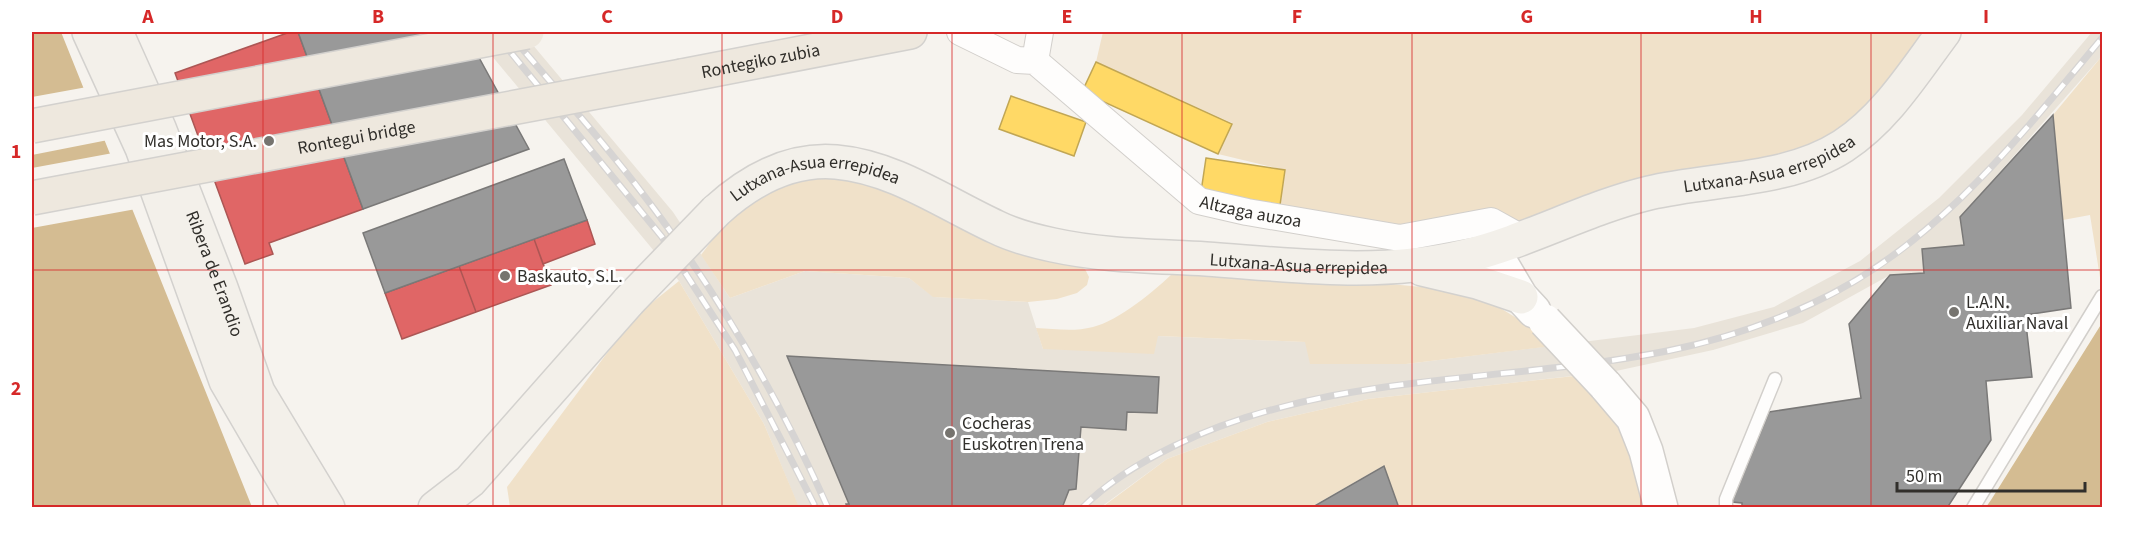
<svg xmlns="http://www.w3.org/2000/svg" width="2134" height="539" font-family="'Source Sans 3',sans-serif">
<rect width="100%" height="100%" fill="#f6f3ee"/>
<!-- built -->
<path fill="#e9e3d9" d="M 472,32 L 522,32 L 673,212 L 730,298 L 805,271 L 909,278 L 934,297 L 1028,302 L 1043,349 L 1157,336 L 1306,342 L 1311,364 L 1406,364 L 1694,328 L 1774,307 L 1860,261 L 1939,198 L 2022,115 L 2092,32 L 2102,32 L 2102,56 L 1960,217 L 1964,245 L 1924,273 L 1890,275 L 1803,323 L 1713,350 L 1616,371 L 1368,399 L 1267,422 L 1167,459 L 1101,507 L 799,508 L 764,424 L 679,281 Z"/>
<!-- green -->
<path fill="#f0e1c9" d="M 1103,32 L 1944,32 L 1843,146 L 1520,237 L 1400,238 L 1280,205 L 1285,170 L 1218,154 L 1232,123 L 1096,62 Z
M 2102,56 L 2102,290 L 2090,215 L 2063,220 L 2053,115 Z
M 793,174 L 852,174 L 1085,269 L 1089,277 L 1087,285 L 1077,293 L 1057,299 L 1028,302 L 933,297 L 909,278 L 805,271 L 730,298 L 701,255 L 739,204 Z
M 1174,272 L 1357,281 L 1433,288 L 1492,303 L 1523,322 L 1552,346 L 1406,364 L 1310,364 L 1305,342 L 1158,336 L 1154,354 L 1043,349 L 1036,328 C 1055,329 1074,332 1093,327 C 1118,321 1156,290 1174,272 Z
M 679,281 L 764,424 L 799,507 L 510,507 L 507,487 L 634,317 Z
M 1583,375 L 1605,385 L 1661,507 L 1399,507 L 1383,466 L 1311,507 L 1101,508 L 1167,459 L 1267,422 L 1368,399 Z"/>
<!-- water -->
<path fill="#d4bc92" d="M 32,32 L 61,32 L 252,507 L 32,507 Z
M 2102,323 L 2102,507 L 1986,507 L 1991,500 Z"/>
<!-- pier -->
<path fill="#f6f3ee" d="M 87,87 L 108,140 L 32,155 L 32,97 Z
M 113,153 L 136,209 L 32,228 L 32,168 Z"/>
<!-- homes -->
<path fill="#ffd966" stroke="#c1a654" stroke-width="1.5" d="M 1096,62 L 1232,124 L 1218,154 L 1082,92 Z
M 1011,96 L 1086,122 L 1074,156 L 999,129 Z
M 1206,158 L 1285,170 L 1280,205 L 1201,192 Z"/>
<!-- shops -->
<path fill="#e06666" stroke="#ac5654" stroke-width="1.5" d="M 290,32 L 298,32 L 363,209 L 269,243 L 273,254 L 245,264 L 175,73 Z
M 587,220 L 595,244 L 543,264 L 534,239 Z
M 534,239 L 551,285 L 476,312 L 459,266 Z
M 459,266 L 476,312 L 402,339 L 385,293 Z"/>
<!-- industry -->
<path fill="#999" stroke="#7a7978" stroke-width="1.5" d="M 298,32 L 465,32 L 529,149 L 363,209 Z
M 2053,115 L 2071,308 L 2025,315 L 2032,377 L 1986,381 L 1991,440 L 1947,508 L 1742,508 L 1742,503 L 1732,502 L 1769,412 L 1861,398 L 1849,324 L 1890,275 L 1924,273 L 1922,249 L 1964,245 L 1960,217 Z
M 564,159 L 587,220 L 385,293 L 363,233 Z
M 787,356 L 1159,377 L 1157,413 L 1127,412 L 1126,430 L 1081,427 L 1076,489 L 1069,490 L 1062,508 L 847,508 L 846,504 L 849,504 Z
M 1384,466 L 1399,508 L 1311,508 Z"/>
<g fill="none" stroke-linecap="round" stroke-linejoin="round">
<defs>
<path id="lane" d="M 1726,508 L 1726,499 L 1775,379
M 1973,508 L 2102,296"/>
<g id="street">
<path id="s1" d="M 960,32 L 1017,60 L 1035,61 L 1199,201 L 1247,212 L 1400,238 L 1491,221 L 1520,237"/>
<path d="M 1035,61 L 1040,32"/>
</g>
<path id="secondary" d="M 1492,248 L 1521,297 L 1534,311
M 1605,385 L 1633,418 L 1646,451 L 1661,508"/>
<g id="primary">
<path d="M 89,32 L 142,148 L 226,381 L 300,508"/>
<path id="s2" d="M 116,32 L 159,128 L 221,288 L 258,392 L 328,508"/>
<path id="s3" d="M 716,211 C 749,181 789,158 836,162 C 894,167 944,203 996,227 C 1014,236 1034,241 1053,245 C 1103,256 1155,256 1206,259 C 1292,265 1381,277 1466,256 C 1528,241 1587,208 1649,193 C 1713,178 1787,182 1843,146 C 1886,118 1914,72 1944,32"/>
<path d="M 1422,269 L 1477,282 L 1521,297"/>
<path d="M 435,508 L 470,481 L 629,301"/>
</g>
<g id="highway">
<path id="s4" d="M 682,76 L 910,32"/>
</g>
</defs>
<!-- lane casing -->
<use href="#lane" stroke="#d2cfcb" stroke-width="15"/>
<!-- street casing -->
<use href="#street" stroke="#d2cfcb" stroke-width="28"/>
<!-- secondary casing -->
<use href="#secondary" stroke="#d2cfcb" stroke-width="36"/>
<!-- primary casing -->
<use href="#primary" stroke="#d3d1ce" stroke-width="36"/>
<!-- highway casing -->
<use href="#highway" stroke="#d3d1ce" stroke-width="36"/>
<!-- path -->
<path stroke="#d6d5d4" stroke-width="4" stroke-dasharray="4.5 3" stroke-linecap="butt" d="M 2102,150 L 2102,166"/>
<!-- lane -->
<use href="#lane" stroke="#fefdfc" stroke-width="12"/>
<!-- street -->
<use href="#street" stroke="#fefdfc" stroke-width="26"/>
<!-- secondary -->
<use href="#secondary" stroke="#fefdfc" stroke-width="33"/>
<!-- primary -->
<use href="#primary" stroke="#f3f0ea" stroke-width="33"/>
<!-- highway -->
<use href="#highway" stroke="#eee8de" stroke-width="33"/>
<defs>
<path id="rail" d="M 494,32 L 662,237 L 735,350 L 816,508
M 508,32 C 562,96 620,160 668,228 C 731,316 784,409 828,508
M 1082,508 C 1109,481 1141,462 1174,446 C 1329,371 1502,384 1667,351 C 1717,341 1765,325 1811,304 C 1934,248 2018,139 2102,38"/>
</defs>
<!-- rail casing -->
<use href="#rail" stroke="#d6d4d3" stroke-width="7"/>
<!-- rail -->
<use href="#rail" stroke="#fff" stroke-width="4.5" stroke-dasharray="14" stroke-linecap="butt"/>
<defs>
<path id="secondary-bridge" d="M 1545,321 L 1605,385"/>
<path id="primary-bridge" d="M 629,301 L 716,211"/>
<g id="highway-bridge">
<path d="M 32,126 L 527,32"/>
<path id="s5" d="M 32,198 L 682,76"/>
</g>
</defs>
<!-- secondary-bridge casing -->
<use href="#secondary-bridge" stroke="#d2cfcb" stroke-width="36" stroke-linecap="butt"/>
<!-- primary-bridge casing -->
<use href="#primary-bridge" stroke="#d3d1ce" stroke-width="36" stroke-linecap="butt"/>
<!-- highway-bridge casing -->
<use href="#highway-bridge" stroke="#d3d1ce" stroke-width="36" stroke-linecap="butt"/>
<!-- secondary-bridge -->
<use href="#secondary-bridge" stroke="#fefdfc" stroke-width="33"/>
<!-- primary-bridge -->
<use href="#primary-bridge" stroke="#f3f0ea" stroke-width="33"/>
<!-- highway-bridge -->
<use href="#highway-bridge" stroke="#eee8de" stroke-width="33"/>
</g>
<!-- grid -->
<path fill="none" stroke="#d62828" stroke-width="1.5" stroke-opacity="0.55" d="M 263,32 L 263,508M 493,32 L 493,508M 722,32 L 722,508M 952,32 L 952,508M 1182,32 L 1182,508M 1412,32 L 1412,508M 1641,32 L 1641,508M 1871,32 L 1871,508M 32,270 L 2102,270"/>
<!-- markers -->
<g fill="#76746f" stroke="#fff" stroke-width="2">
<circle cx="269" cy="141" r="6"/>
<circle cx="505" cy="276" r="6"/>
<circle cx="1954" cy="312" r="6"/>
<circle cx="950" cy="433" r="6"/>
</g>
<g text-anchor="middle" stroke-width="6" stroke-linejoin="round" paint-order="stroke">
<!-- street labels -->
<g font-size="18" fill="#312f2b" stroke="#fff">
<text dy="6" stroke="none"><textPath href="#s4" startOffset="80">Rontegiko zubia</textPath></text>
<text dy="6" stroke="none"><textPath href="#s5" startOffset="330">Rontegui bridge</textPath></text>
<text dy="6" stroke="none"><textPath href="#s3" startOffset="1100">Lutxana-Asua errepidea</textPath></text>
<text dy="6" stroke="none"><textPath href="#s3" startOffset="110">Lutxana-Asua errepidea</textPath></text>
<text dy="6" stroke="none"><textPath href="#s1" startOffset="350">Altzaga auzoa</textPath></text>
<text dy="6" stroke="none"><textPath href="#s3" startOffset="614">Lutxana-Asua errepidea</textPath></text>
<text dy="6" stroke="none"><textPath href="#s2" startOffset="261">Ribera de Erandio</textPath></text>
</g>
<!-- poi labels -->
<g font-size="18" fill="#312f2b" stroke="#fff" text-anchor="start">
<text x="257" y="147" text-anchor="end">Mas Motor, S.A.</text>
<text x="517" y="282">Baskauto, S.L.</text>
<text x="1966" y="308">L.A.N.<tspan x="1966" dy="21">Auxiliar Naval</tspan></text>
<text x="962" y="429">Cocheras<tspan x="962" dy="21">Euskotren Trena</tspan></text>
</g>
</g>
<!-- border -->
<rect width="2134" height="539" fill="none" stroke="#ffffff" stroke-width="66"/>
<!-- scale -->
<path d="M1897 482v9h188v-9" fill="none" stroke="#312f2b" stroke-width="3"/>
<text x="1906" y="482" font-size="18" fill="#312f2b" stroke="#ffffff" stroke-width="4.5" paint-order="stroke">50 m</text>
<rect x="33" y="33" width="2068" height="473" fill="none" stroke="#d62828" stroke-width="2"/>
<g font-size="20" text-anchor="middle" font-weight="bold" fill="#d62828">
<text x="148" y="23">A</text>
<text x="378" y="23">B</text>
<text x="607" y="23">C</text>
<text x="837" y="23">D</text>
<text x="1067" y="23">E</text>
<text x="1297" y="23">F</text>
<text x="1527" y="23">G</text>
<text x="1756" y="23">H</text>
<text x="1986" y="23">I</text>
<text x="16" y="158">1</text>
<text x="16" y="395">2</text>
</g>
</svg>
